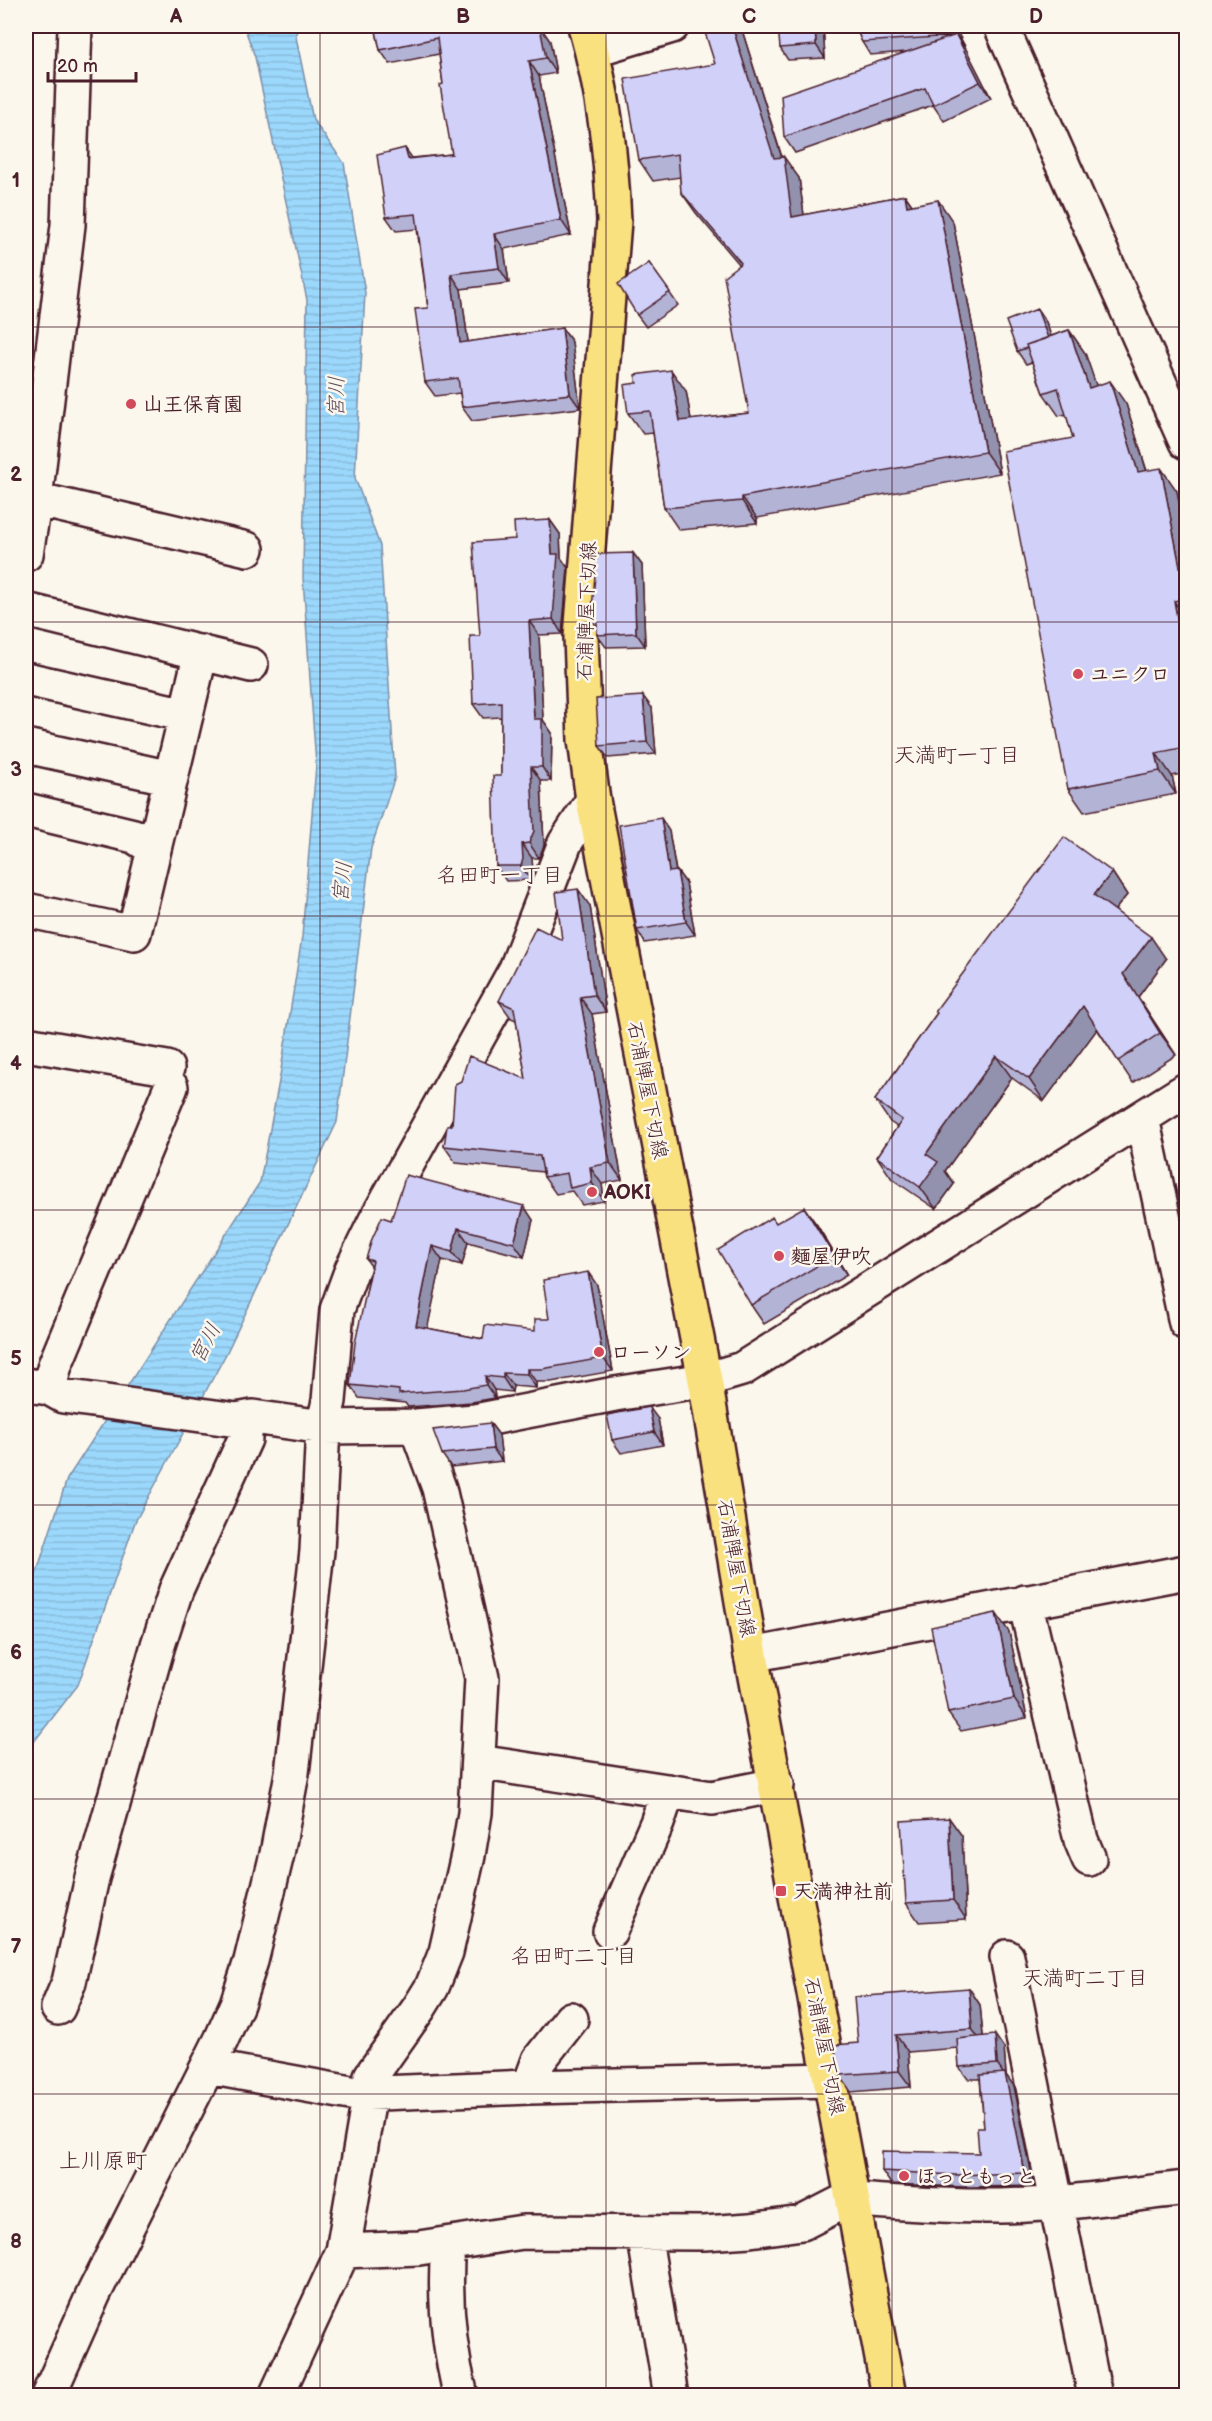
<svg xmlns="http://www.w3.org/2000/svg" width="1212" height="2421" font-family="'Balsamiq Sans','Klee One',sans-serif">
<defs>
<pattern id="water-rules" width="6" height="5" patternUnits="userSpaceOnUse" patternTransform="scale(1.5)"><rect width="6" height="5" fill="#9bd8fc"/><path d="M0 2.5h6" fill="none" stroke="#87b9d8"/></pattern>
</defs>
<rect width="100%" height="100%" fill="#fbf7ec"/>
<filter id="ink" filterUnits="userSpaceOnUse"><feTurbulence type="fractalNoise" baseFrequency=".0167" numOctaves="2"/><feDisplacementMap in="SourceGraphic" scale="12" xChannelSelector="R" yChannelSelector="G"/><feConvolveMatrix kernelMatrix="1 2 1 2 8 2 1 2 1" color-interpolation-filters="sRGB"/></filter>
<g filter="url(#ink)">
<!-- water -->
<path fill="url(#water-rules)" stroke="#7b8ea8" stroke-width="1.5" d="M 244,26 L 297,26 L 296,37 L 313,120 L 344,163 L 365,293 L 355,478 L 380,546 L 395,777 L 371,848 L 337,1122 L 226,1354 L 135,1522 L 78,1685 L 26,1752 L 26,1601 L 30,1593 L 67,1479 L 260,1182 L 280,1076 L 302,937 L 316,765 L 303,578 L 307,300 L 255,57 Z"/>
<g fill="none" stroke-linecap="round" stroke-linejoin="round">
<defs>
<path id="minor" d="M 1001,26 L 1186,442
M 592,50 L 672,26
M 35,499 L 247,549
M 26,554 L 35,499 L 68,225 L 75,26
M 26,610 L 251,665
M 26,679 L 186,715
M 26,746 L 171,778
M 26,810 L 134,836 L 154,849
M 26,910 L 134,933 L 201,652
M 26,1044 L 167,1068
M 1142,1118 L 1186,1323
M 26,1385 L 49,1388 L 63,1396 L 237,1420 L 253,1417 L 323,1427 L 416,1426 L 475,1421 L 615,1394 L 705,1380 L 742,1369 L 1186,1090
M 49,1388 L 55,1365 L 171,1087
M 1025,1602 L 1081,1840 L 1089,1859
M 751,1655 L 1186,1572
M 478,1762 L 712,1798 L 777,1785
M 610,1931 L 657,1823 L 668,1791
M 1007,1957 L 1095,2396
M 58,2008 L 69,1982 L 92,1878 L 158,1645 L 176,1590 L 245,1439 L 245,1420
M 208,2067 L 356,2094 L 529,2087 L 831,2080
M 529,2087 L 539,2060 L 571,2019
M 644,2233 L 671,2396
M 448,2244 C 444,2295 448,2346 461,2396
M 343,2251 L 419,2248 L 523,2232 L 704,2233 L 750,2230 L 802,2223 L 839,2204 L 854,2200 C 903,2203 951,2207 1000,2206 C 1062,2205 1125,2195 1186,2188
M 48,2396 L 94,2293 L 221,2040 L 237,2004 L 251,1961 L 277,1854 L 292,1773 L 317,1551 L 323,1427 L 329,1401 L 337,1310 L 352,1269 L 375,1222 L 516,969 L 565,843 L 593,800
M 276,2396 L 343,2251 L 367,2110 L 371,2076 L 419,2008 L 432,1987 L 446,1952 L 468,1855 L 475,1813 L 482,1678 L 439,1488 L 416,1426"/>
<path id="major" d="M 585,26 C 604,93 611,151 614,221 L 581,637 L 585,740 L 593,800 L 705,1380 L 751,1655 L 889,2396"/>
</defs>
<!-- minor casing -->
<use href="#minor" stroke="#4a1f2b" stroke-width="38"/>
<!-- major casing -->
<use href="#major" stroke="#4a1f2b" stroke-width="38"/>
<!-- minor -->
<use href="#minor" stroke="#fbf7ec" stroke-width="33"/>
<!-- major -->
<use href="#major" stroke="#fae180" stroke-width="33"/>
</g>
<!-- wall -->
<path fill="#b3b3d6" stroke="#4a1f2b" stroke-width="1.5" d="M 375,26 L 540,26 L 541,28 L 550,41 L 556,73 L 539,76 L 571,235 L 504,249 L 509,283 L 461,289 L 468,342 L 562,328 L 572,342 L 580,408 L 472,421 L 462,407 L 460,393 L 435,396 L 425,382 L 428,308 L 417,229 L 396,231 L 386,217 L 412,158 L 452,154 L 439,54 L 390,64 L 380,50 Z
M 823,26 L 825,58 L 788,60 L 780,48 Z
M 855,26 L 954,26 L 991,98 L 944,121 L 933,105 L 795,153 L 784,137 L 906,52 L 870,55 L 862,42 Z
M 741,27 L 782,157 L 799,178 L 804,215 L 905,195 L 912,205 L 953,222 L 1000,473 L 757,518 L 757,523 L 679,530 L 664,508 L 653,433 L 643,434 L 628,413 L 686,391 L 691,420 L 749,413 L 739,264 L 696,213 L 681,192 L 680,177 L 653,181 L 639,160 L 715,64 Z
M 649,263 L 678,305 L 646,327 L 637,315 Z
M 1037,309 L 1046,322 L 1051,336 L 1069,330 L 1085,353 L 1096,386 L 1126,404 L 1147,471 L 1177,491 L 1186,540 L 1186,773 L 1172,776 L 1176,794 L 1084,812 L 1068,789 L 1073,438 L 1066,414 L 1059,416 L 1043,393 L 1032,362 L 1026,364 L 1017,351 Z
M 550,520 L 560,534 L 561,558 L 568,568 L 562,634 L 539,635 L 543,720 L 552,733 L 551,781 L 541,781 L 544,845 L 539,858 L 532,858 L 533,873 L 531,880 L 506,881 L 496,866 L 501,776 L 501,717 L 483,718 L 473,704 L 480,636 L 515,539 Z
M 633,553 L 642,565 L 645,646 L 606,647 L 597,635 L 597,627 L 591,619 Z
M 652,708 L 656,754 L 608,758 L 599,746 Z
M 669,831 L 676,871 L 677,871 L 686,883 L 695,935 L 645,943 L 637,930 Z
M 1112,872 L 1127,895 L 1115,910 L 1166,959 L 1138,997 L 1176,1055 L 1133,1083 L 1097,1029 L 1044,1101 L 1012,1078 L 945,1171 L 954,1184 L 936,1209 L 892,1179 L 877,1157 L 897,1127 L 890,1122 L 875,1100 L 937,1013 L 935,1011 Z
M 590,906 L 606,1012 L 592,1014 L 622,1180 L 602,1184 L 604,1201 L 582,1205 L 572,1191 L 556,1194 L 544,1177 L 543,1172 L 456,1163 L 444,1146 L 452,1125 L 526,1079 L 516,1020 L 511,1018 L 499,1001 L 562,940 Z
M 391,1220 L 533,1220 L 524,1257 L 468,1242 L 462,1265 L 442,1260 L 427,1328 L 483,1339 L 535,1331 L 549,1319 L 597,1285 L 613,1371 L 551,1382 L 536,1382 L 536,1388 L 513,1386 L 512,1392 L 494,1390 L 495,1398 L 472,1402 L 408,1407 L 405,1403 L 359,1398 L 350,1385 L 371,1266 L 366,1259 Z
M 776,1223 L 817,1225 L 847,1275 L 764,1324 L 751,1305 Z
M 658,1419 L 663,1445 L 621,1453 L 612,1440 Z
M 490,1423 L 499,1435 L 502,1461 L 451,1467 L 442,1454 Z
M 1009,1632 L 1027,1718 L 961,1731 L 948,1713 Z
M 949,1818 L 962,1836 L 966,1919 L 919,1922 L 906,1903 Z
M 969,1988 L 980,2005 L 983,2036 L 1004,2048 L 1006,2075 L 1014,2086 L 1034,2186 L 964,2187 L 891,2184 L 882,2171 L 979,2153 L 984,2127 L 980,2079 L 968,2079 L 959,2067 L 958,2048 L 908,2052 L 911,2087 L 851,2092 L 840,2075 L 858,2043 Z"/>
<!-- shaded-wall -->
<path fill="#9292ae" stroke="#4a1f2b" stroke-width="1.5" d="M 534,26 L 540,26 L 541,28 L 550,41 L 556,73 L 546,58 Z
M 732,26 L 740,26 L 741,27 L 785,168 L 784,157 L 799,178 L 807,238 L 792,217 Z
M 815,26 L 823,26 L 825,58 L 816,45 Z
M 952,26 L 954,26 L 966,48 L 957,36 Z
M 956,35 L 967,51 L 991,98 L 980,82 Z
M 529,61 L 539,76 L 571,235 L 561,220 Z
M 405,148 L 415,162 L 408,159 Z
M 905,195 L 920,217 L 907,206 Z
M 938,200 L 953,222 L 1000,473 L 985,452 Z
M 494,234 L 504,249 L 509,283 L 499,268 Z
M 451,274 L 461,289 L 470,357 L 460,343 Z
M 1037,309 L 1046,322 L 1057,353 L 1048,340 Z
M 562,328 L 572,342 L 580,408 L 570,394 Z
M 1069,330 L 1085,353 L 1105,411 L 1089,388 Z
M 671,370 L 686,391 L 695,442 L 680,421 Z
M 1110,381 L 1126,404 L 1154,495 L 1138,472 Z
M 1161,468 L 1177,491 L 1186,540 L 1186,599 Z
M 742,497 L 757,518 L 757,523 L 742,501 Z
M 550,520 L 560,534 L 561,558 L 568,568 L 562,634 L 553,619 L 552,554 Z
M 633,553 L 642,565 L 645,646 L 636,633 Z
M 1174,601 L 1186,619 L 1186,666 Z
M 529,621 L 539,635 L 543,720 L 552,733 L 551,781 L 542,767 L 534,719 Z
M 643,696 L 652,708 L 656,754 L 647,742 Z
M 1156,753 L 1172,776 L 1176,794 L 1160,771 Z
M 531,767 L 541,781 L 544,845 L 539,858 L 529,843 Z
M 661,818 L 669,831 L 678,885 L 669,872 Z
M 522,844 L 532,858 L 533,873 L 531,880 L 521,866 Z
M 677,871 L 686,883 L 695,935 L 686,922 Z
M 1112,872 L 1127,895 L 1109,917 L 1094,895 Z
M 578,889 L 590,906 L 606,1012 L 594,995 Z
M 1151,937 L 1166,959 L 1138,997 L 1176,1055 L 1160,1033 L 1123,974 Z
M 580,997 L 592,1014 L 622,1180 L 610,1163 Z
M 1083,1006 L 1098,1028 L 1044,1101 L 1029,1079 Z
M 996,1056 L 1012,1078 L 945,1171 L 954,1184 L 936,1209 L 920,1187 L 926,1154 Z
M 590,1167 L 602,1184 L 604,1201 L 592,1183 Z
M 524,1206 L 533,1220 L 524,1257 L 514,1243 Z
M 804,1207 L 817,1225 L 847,1275 L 834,1256 Z
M 458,1228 L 468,1242 L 462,1265 L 452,1252 Z
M 432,1246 L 442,1260 L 425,1340 L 416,1326 Z
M 588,1272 L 597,1285 L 613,1371 L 603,1358 Z
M 527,1369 L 536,1382 L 536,1388 L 527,1374 Z
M 503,1373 L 513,1386 L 512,1392 L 503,1378 Z
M 485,1376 L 494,1390 L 495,1398 L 486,1385 Z
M 649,1407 L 658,1419 L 663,1445 L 654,1432 Z
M 490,1423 L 499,1435 L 502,1461 L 493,1449 Z
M 996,1613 L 1009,1632 L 1027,1718 L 1014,1699 Z
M 949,1818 L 962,1836 L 966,1919 L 953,1900 Z
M 969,1988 L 980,2005 L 984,2046 L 972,2029 Z
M 896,2035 L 908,2052 L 911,2087 L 899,2071 Z
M 995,2035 L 1004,2048 L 1006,2075 L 1014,2086 L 1034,2186 L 1025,2173 L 1005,2076 L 997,2064 Z"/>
<!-- building -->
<path fill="#d0d0f9" stroke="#4a1f2b" stroke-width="1.5" d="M 375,26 L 534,26 L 534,28 L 540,27 L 546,58 L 529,61 L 561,220 L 494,234 L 499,268 L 451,274 L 460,343 L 562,328 L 570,394 L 462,407 L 458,378 L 425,382 L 415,309 L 428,308 L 416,214 L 386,217 L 377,155 L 405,148 L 408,159 L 452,154 L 440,85 L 443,84 L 437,38 L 380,50 Z
M 703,26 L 732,26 L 774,158 L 784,157 L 792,217 L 905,195 L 907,206 L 938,200 L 985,452 L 742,497 L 742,501 L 664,508 L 650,411 L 628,413 L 624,385 L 637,383 L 635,375 L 671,370 L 680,421 L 749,413 L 724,276 L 741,263 L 681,192 L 678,154 L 639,160 L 625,79 L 715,64 Z
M 778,26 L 815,26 L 816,45 L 780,48 Z
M 855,26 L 952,26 L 957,36 L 956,35 L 952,36 L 862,42 Z
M 956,35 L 980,82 L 933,105 L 925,88 L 784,137 L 781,95 Z
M 649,263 L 670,292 L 637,315 L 618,284 Z
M 1037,309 L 1048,338 L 1026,345 L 1027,348 L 1017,351 L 1006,321 Z
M 1069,330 L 1089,388 L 1110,381 L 1138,472 L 1161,468 L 1186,598 L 1174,601 L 1186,666 L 1186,747 L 1156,753 L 1160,771 L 1068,789 L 1003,451 L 1073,438 L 1058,388 L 1043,393 L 1026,345 Z
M 550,520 L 552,554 L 558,554 L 553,619 L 529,621 L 534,719 L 542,719 L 542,767 L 531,767 L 534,831 L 529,843 L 522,844 L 523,859 L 521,866 L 496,866 L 493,776 L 501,776 L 501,702 L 473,704 L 470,636 L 480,636 L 473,542 L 515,539 L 514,522 Z
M 633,553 L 636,633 L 597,635 L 597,619 L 591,619 L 597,554 Z
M 643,696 L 647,742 L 599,746 L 596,699 Z
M 661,818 L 669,872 L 677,871 L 686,922 L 637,930 L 619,825 Z
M 1064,837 L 1112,872 L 1094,895 L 1151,937 L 1123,974 L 1160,1033 L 1118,1061 L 1083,1006 L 1029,1079 L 996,1056 L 926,1154 L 938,1162 L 920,1187 L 877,1157 L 902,1120 L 875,1100 L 937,1013 L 935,1011 Z
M 578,889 L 594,995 L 580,997 L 610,1163 L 590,1167 L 592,1183 L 570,1188 L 567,1173 L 544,1177 L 540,1156 L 444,1146 L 447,1126 L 452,1125 L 455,1084 L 461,1081 L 469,1056 L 526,1079 L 514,1008 L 499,1001 L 536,927 L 562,940 L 556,892 Z
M 406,1175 L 524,1206 L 514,1243 L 458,1228 L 452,1252 L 432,1246 L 416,1326 L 483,1339 L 485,1325 L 535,1331 L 535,1319 L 549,1319 L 543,1280 L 588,1272 L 603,1358 L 542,1369 L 527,1369 L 527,1374 L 503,1373 L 503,1378 L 485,1376 L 486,1385 L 463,1389 L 399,1394 L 399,1390 L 350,1385 L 355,1343 L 373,1261 L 366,1259 L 372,1239 L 382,1217 L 391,1220 Z
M 804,1207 L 834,1256 L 751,1305 L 718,1250 L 772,1217 L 776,1223 Z
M 649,1407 L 654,1432 L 612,1440 L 607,1415 Z
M 490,1423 L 493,1449 L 442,1454 L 433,1430 Z
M 996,1613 L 1014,1699 L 948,1713 L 931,1627 Z
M 949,1818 L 953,1900 L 906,1903 L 901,1821 Z
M 969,1988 L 972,2029 L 896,2035 L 899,2071 L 840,2075 L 834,2045 L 858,2043 L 854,1997 Z
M 995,2035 L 997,2064 L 959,2067 L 957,2039 Z
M 1005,2073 L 1025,2173 L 955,2175 L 882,2171 L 882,2151 L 979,2153 L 977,2127 L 984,2127 L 980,2075 Z"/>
</g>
<!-- grid -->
<path fill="none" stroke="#4a1f2b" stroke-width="1.5" stroke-opacity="0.55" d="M 320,26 L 320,2396M 606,26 L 606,2396M 892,26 L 892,2396M 26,327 L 1186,327M 26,622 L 1186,622M 26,916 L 1186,916M 26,1210 L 1186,1210M 26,1505 L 1186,1505M 26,1799 L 1186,1799M 26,2094 L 1186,2094"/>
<!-- markers -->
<g fill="#d1495b" stroke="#fbf7ec" stroke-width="2">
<circle cx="131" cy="404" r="6"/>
<circle cx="1078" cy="674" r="6"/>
<circle cx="592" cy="1192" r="6"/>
<circle cx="779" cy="1256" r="6"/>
<circle cx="599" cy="1352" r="6"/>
<rect x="775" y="1885" width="12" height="12" rx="3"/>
<circle cx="904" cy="2176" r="6"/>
</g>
<g text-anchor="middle" stroke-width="5" stroke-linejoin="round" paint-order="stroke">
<!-- poi labels -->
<g font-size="20" font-weight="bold" fill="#4a1f2b" stroke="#fbf7ec" text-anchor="start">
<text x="143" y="411">山王保育園</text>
<text x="1090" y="681">ユニクロ</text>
<text x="604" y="1199">AOKI</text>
<text x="791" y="1263">麵屋伊吹</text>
<text x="611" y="1359">ローソン</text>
<text x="793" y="1898">天満神社前</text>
<text x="916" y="2183">ほっともっと</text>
</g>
<!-- street labels -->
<g font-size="20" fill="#4a1f2b" stroke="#fbf7ec">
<text transform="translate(586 611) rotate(-88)" y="7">石浦陣屋下切線</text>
<text transform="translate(648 1090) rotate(79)" y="7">石浦陣屋下切線</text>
<text transform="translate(737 1568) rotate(80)" y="7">石浦陣屋下切線</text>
<text transform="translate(825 2046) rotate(79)" y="7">石浦陣屋下切線</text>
</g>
<!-- water labels -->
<g font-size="21" font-style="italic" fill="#5e4d5f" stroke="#fbf7ec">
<text transform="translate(336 397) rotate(-89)" y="7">宮川</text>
<text transform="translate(342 882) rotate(-84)" y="7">宮川</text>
<text transform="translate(205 1343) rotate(-62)" y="7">宮川</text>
</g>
<!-- neighbourhood labels -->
<g font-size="21" fill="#4a1f2b" stroke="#fbf7ec">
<text x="957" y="762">天満町一丁目</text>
<text x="500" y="882">名田町一丁目</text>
<text x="574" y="1963">名田町二丁目</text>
<text x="1085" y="1985">天満町二丁目</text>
</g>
<!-- quarter labels -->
<g font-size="22" fill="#4a1f2b" stroke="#fbf7ec">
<text x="103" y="2168">上川原町</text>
</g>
</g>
<!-- margin -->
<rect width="1212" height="2421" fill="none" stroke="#fbf7ec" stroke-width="66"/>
<!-- scale -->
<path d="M48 72v9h88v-9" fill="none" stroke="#4a1f2b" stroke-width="3"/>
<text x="57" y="72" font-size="18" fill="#4a1f2b" stroke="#fbf7ec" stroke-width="4.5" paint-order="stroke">20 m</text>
<rect x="33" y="33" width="1146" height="2355" fill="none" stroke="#4a1f2b" stroke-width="2"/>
<g font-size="20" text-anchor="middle" font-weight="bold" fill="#4a1f2b">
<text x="176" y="23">A</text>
<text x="463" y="23">B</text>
<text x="749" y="23">C</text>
<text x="1036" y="23">D</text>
<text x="16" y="187">1</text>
<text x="16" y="481">2</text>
<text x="16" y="776">3</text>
<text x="16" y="1070">4</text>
<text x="16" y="1365">5</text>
<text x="16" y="1659">6</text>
<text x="16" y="1953">7</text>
<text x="16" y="2248">8</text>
</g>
</svg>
